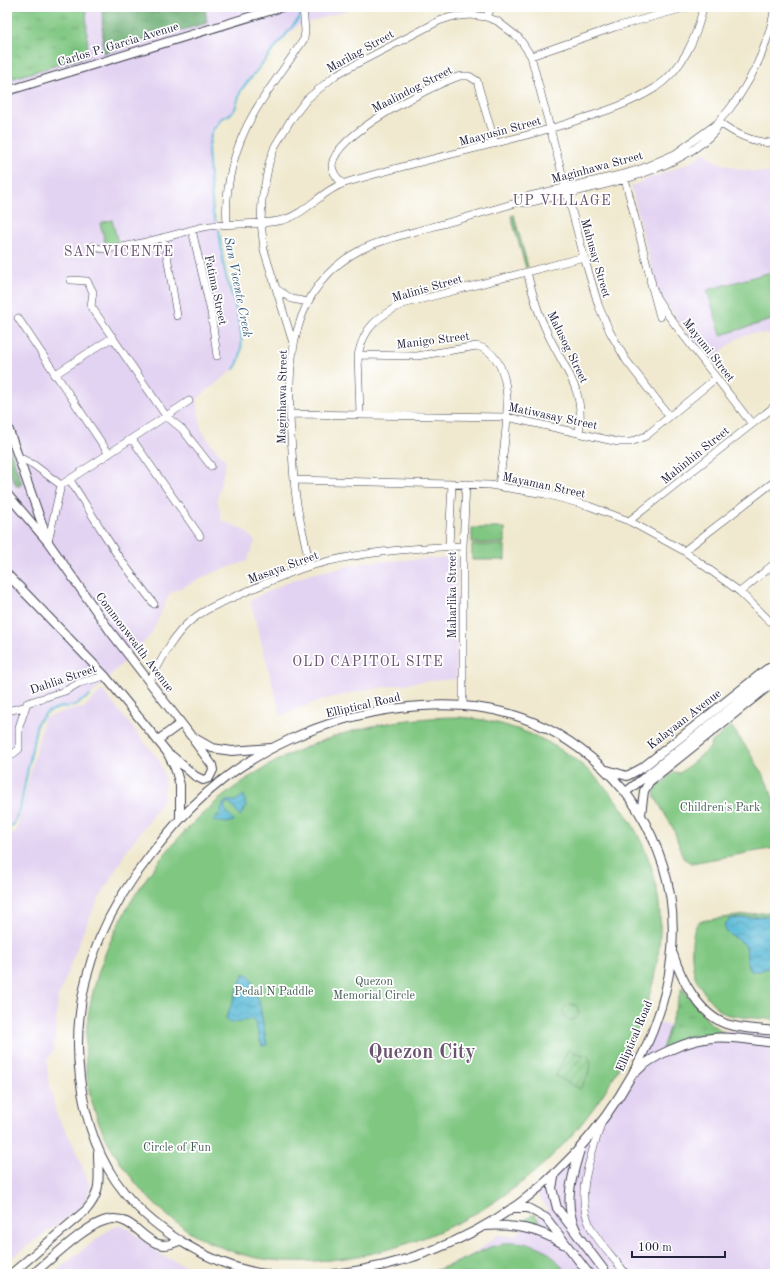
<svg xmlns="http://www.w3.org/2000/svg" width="782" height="1281" font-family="'Old Standard TT',serif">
<defs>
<pattern id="grass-tufts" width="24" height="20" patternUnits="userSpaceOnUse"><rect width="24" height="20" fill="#80c782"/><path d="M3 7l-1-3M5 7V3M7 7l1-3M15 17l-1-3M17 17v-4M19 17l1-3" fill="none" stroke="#68a16c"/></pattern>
<pattern id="forest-crowns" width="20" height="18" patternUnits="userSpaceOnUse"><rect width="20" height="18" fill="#68ac70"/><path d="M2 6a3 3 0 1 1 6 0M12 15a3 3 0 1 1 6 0" fill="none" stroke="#558c5d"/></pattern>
<pattern id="garden-furrows" width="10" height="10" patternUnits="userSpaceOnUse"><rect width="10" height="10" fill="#80c782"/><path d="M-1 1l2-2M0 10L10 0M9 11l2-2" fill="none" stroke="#68a16c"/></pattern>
<pattern id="water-waves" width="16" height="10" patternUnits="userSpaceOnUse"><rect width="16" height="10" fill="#59b9d7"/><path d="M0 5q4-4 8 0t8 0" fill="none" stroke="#4996b0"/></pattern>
</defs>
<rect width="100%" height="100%" fill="#fff"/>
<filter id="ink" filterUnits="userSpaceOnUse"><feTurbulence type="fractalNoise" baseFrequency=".025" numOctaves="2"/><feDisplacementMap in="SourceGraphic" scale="8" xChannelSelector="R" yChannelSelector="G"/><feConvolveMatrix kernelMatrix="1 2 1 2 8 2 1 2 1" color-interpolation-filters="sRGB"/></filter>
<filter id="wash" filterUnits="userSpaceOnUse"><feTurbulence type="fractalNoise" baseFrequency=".012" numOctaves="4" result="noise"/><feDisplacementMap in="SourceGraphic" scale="16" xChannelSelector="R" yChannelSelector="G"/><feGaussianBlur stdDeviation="0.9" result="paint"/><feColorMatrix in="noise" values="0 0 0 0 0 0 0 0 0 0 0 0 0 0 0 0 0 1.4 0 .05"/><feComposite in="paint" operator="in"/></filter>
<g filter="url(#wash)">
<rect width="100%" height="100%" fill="#f0e9cf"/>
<!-- built -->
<path fill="#e3d3f2" d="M 7,7 L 357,7 L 297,26 L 265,58 L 247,81 L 241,90 L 232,112 L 222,118 L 215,126 L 208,150 L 213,213 L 219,230 L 226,276 L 236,306 L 241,345 L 240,361 L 234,369 L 197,399 L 201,429 L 211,444 L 226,461 L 217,499 L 222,520 L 244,530 L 255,541 L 247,561 L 215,572 L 170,593 L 151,635 L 90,696 L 73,706 L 45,713 L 37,723 L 20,809 L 14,824 L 7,830 Z
M 704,152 L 717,162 L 742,170 L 775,174 L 775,335 L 753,333 L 738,338 L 709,361 L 658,293 L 631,186 L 679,167 L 693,161 Z
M 457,557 L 456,679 L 417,682 L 365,690 L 318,701 L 281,716 L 250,600 L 288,582 L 311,574 L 368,562 Z
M 102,690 L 159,760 L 165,777 L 164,797 L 150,820 L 128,848 L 94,908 L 82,935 L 58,998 L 54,1050 L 47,1060 L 48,1079 L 57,1115 L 74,1146 L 90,1186 L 87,1197 L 82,1206 L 7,1261 L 7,839 L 16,831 L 44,718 L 68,710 L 84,708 Z
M 655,1023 L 775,1036 L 775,1274 L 426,1274 L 472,1255 L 498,1235 L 514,1236 L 548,1209 L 534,1191 L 601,1122 Z
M 120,1225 L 128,1229 L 163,1256 L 202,1274 L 52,1274 L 111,1228 Z"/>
<!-- grass -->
<path fill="url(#grass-tufts)" stroke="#51745e" d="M 7,7 L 86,7 L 88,56 L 7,80 Z
M 682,988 L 711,1024 L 724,1032 L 686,1038 L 662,1049 Z
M 534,1214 L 544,1227 L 522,1222 Z"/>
<!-- forest -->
<path fill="url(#forest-crowns)" stroke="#456756" d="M 102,7 L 205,7 L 207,23 L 103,53 Z
M 7,440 L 22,484 L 20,486 L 16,486 L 7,467 Z"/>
<!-- park -->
<path fill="#80c782" stroke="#51745e" d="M 514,215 L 528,267 L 526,268 L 511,216 Z
M 112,220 L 119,246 L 107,250 L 100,223 Z
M 775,271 L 775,319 L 721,335 L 707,290 Z
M 472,528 L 505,528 L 505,543 L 472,543 Z
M 472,545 L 505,545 L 505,560 L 472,560 Z
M 459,717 C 514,721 568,745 605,787 C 675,867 673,956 629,1048 C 601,1107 560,1156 506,1194 C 442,1239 362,1265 283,1261 C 227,1258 175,1231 139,1187 C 117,1161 98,1129 90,1095 C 63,970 160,827 266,767 C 325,733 391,717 459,717 Z
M 731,726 C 746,746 772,783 775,808 C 777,821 775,835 775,848 L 691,863 L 683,858 L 674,830 L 655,797 L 654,791 L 657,787 L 674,772 L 680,773 L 710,748 L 711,743 Z
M 775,911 L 775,1020 C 761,1018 739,1018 726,1014 C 715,1010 699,987 695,976 C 691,964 689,928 700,921 Z
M 512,1242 C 541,1243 551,1251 567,1274 L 426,1274 L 458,1262 L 490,1247 Z"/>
<!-- garden -->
<path fill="url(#garden-furrows)" stroke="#51745e" d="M563 1012a8 8 0 1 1 16 0a8 8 0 1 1-16 0Z
M 568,1049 L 572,1052 L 588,1056 C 595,1068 586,1078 580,1089 L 556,1076 Z"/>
<!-- water -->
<path fill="url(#water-waves)" stroke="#3e6e89" d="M 244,795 L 246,806 L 240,816 L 230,803 L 226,803 L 224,808 L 234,821 L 226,823 L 213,820 L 221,813 L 221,808 L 225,801 L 236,801 Z
M 775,915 L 775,965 L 760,971 L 751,971 C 743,963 750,951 744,944 C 737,937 726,937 724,925 L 730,919 Z
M 244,973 L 250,976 L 259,1001 L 267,1045 L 262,1046 L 254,1019 L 230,1023 L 226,1018 Z"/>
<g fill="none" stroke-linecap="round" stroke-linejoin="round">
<!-- stream -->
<path stroke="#59b9d7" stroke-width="2" d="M 216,221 L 213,213 L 208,150 L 212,131 L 222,118 L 229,115 L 235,109 L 241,90 L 300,17 L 300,12
M 219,230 C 221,245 222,261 226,276 C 233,300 252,347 234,369
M 7,830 L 14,824 L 20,809 L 37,723 L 46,713 L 60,707 L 73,706 L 90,696"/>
</g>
</g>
<g filter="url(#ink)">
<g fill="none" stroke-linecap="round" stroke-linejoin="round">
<defs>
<path id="minor" d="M 486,17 L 492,7
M 531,56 L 615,27 L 688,7
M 719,122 C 736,135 753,143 775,143
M 625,179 L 652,284
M 342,183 C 337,178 332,172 332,165 C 336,133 431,86 460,76 L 469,76 L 477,81 L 495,144
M 519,202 L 527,203 C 583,189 675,176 715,131 C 717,129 717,126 718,123 C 720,119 724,115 728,111 C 752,81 768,46 775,7
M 227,224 C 224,186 235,145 254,113 C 269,87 288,64 304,39 L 305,31 L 303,7
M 192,230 L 211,312 L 217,356
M 164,237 L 177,316
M 93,246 C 105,257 185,231 203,227 C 229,222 257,226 283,220 C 306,214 322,190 345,183 C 418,160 495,146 569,123 C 599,113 628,105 655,88 C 682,70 697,38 703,7
M 527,272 C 532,292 537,311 546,330 C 563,368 586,388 579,432
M 71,280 L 87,281 L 93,292 L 91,306 L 166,416 L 182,429 L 211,466
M 278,290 L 292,299 L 308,302
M 660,317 L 650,280 L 656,297 L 667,314 L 752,424
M 18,318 L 109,454
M 293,343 L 264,250 L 261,222 L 262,200 L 269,163 L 275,146 L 290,121 L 307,99 L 337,74 L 439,21 L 451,17 L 471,15 L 486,17 L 497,21 L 519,38 L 531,56 L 584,257 L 599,307 L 610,332 L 626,360 L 669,416
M 358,355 L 417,356 L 477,346 C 525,359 502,451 499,486
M 54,375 L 113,337
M 290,414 L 507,417 L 618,442 L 631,442 L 646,436 L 716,378
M 360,414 L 358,355 C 364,327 378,316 403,304 L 584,257
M 132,439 L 200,536
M 19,457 L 34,465 L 61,485
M 70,480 L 118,556 L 154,604
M 294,480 L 490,485 L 545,494 L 589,506 L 629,521 L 684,551 L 740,592 L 775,626
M 629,521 L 775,406
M 48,542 L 61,485 L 189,401
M 449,546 L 452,483
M 684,551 L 775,481
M 309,566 C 307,545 300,525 297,504 C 293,482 293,459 291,437 C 287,365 288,287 362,249 C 383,239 406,234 428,228 C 459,220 489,211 519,202 L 525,197 L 624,174 L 643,168 L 675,154 L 719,122
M 740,592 L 775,563
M 149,682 C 161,662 170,640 187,624 C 203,609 223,602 243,593 C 264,584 287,573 310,566 C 359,552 411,548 463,546
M 463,706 L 463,546 L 466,484
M 7,711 L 24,707
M 7,755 L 13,754 L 19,749 L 19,727 L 27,703 L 65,691 L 79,683 L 105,676
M 601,1124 C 591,1157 574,1194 591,1228 C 600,1245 615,1259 626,1274"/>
<path id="major" d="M 7,91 L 282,7
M 7,425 L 47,538
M 7,494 L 48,542 L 110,631 L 191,736 L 212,748 L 232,751 L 271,748
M 7,574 L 105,676 L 167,752 L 175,768 L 180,785 L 180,819
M 158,740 L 180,724
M 172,756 L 195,776 L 203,780 L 209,778 L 213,770 L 212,765 L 195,742
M 607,770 L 627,776 L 642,768 L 767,669 L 775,665
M 626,792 L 772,675 L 775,669
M 641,814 L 644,791 L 649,782 L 775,681
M 673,954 C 681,979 699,1014 726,1024 C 741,1029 759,1029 775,1031
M 636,1072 C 645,1062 657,1056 670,1050 C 711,1031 732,1038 775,1043
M 555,1173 L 552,1188 L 557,1208 L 607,1274
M 512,1208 L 528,1208 L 546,1218 L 589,1274
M 484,1226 C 513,1224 538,1228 563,1244
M 576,1230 C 563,1204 572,1176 580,1150
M 11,1274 L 86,1210 C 103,1191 98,1176 98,1153
M 33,1274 C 50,1260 87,1224 107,1220 C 139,1212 147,1260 180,1240
M 266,1274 C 214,1267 156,1232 124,1192 C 98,1160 85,1119 80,1078 C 70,994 97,922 149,857 C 163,839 178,820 195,804 C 248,751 326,717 400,708 C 480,698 543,713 603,768 C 632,795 651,828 663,865 C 702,989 619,1129 521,1202 C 465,1243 402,1266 334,1274"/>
</defs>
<!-- minor casing -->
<use href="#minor" stroke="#414051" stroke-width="8"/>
<!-- major casing -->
<use href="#major" stroke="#414051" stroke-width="10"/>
<!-- minor -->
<use href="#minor" stroke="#fff" stroke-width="7"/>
<!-- major -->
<use href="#major" stroke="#fff" stroke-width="8"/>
</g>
</g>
<g text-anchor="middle" stroke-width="3.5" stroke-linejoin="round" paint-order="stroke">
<!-- street labels -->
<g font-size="12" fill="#22223b" stroke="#fff">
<text transform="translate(118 44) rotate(-17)" y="4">Carlos P. Garcia Avenue</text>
<text transform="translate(360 51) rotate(-29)" y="4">Marilag Street</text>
<text transform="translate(412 89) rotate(-27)" y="4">Maalindog Street</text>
<text transform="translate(500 131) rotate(-15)" y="4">Maayusin Street</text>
<text transform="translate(597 167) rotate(-15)" y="4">Maginhawa Street</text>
<text transform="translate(596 258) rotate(74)" y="4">Mahusay Street</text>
<text transform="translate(427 288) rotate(-16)" y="4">Malinis Street</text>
<text transform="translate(216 290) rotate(78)" y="4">Fatima Street</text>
<text transform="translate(433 340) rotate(-7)" y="4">Manigo Street</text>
<text transform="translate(568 347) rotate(64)" y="4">Malusog Street</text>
<text transform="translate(709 350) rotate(52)" y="4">Mayumi Street</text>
<text transform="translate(282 397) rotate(-89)" y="4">Maginhawa Street</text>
<text transform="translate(553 416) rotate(12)" y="4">Matiwasay Street</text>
<text transform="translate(695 455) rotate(-39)" y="4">Mahinhin Street</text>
<text transform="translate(544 485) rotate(12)" y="4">Mayaman Street</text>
<text transform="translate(283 567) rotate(-20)" y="4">Masaya Street</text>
<text transform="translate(452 595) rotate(-90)" y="4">Maharlika Street</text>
<text transform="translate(135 642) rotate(53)" y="4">Commonwealth Avenue</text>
<text transform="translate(63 679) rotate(-19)" y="4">Dahlia Street</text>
<text transform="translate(363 705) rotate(-13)" y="4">Elliptical Road</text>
<text transform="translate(684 719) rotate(-38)" y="4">Kalayaan Avenue</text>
<text transform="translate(634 1036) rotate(-67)" y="4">Elliptical Road</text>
</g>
<!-- park labels -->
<g font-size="12" fill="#435c54" stroke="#fff">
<text x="720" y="811">Children's Park</text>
<text x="374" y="985">Quezon<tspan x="374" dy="14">Memorial Circle</tspan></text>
<text x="274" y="995">Pedal N Paddle</text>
<text x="177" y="1151">Circle of Fun</text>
</g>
<!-- water labels -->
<g font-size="13" font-style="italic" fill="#385e79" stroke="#fff">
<text transform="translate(239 287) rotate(79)" y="5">San Vicente Creek</text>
</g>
<!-- quarter labels -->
<g font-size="14" letter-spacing="1" fill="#69536e" stroke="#fff">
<text x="562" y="205">UP VILLAGE</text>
<text x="119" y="256">SAN VICENTE</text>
<text x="368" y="666">OLD CAPITOL SITE</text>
</g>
<!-- town labels -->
<g font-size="20" font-weight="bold" fill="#69536e" stroke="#fff">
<text x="422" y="1058">Quezon City</text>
</g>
</g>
<!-- margin -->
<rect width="782" height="1281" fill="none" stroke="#fff" stroke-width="24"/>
<!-- scale -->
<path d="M632 1251v6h93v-6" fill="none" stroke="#22223b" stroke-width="2"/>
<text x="638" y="1251" font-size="12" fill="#22223b" stroke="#ffffff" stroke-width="3" paint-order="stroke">100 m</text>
</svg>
